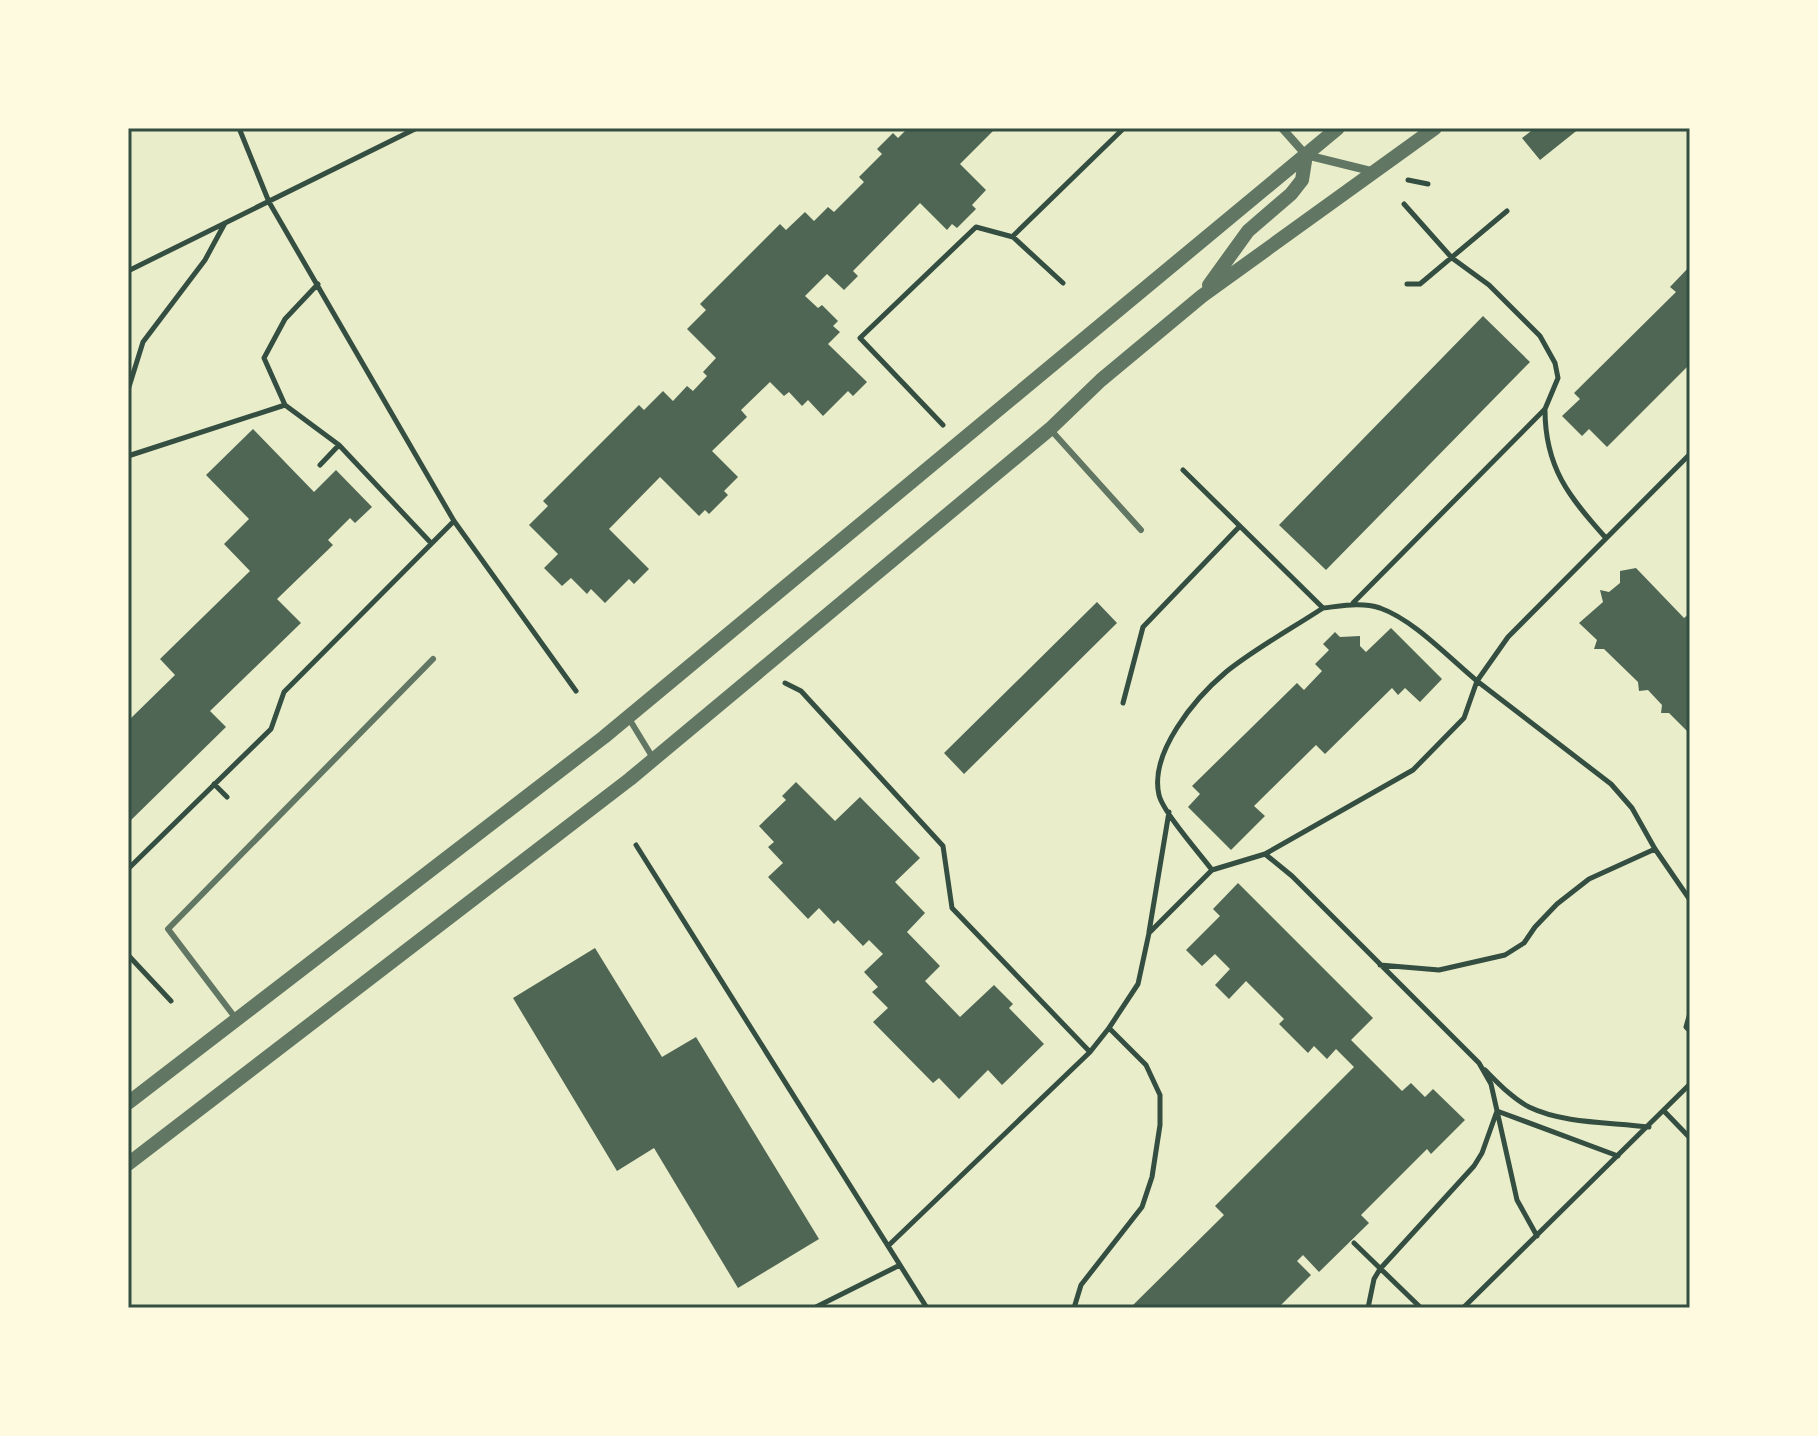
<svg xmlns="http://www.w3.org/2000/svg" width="1818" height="1436" font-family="'Titillium Web',sans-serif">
<rect width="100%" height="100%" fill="#e9edc9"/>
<!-- building -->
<path fill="#4f6655" d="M 903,128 L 991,128 L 994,130 L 960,164 L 986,190 L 972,205 L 976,209 L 957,228 L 952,224 L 947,230 L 920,203 L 853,271 L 858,276 L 844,290 L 827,274 L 805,296 L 818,308 L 822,305 L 838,321 L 833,326 L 840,332 L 828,344 L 867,382 L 853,396 L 848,391 L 823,416 L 808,400 L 802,406 L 789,392 L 784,396 L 770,382 L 741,410 L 747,417 L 712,451 L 738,477 L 724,491 L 728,495 L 709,514 L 705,510 L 699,516 L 660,477 L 609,529 L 649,569 L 634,584 L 629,579 L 605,603 L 591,589 L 587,594 L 571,578 L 562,586 L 544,568 L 558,554 L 529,525 L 548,506 L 543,501 L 639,405 L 644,410 L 663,391 L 673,401 L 687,386 L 693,391 L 707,376 L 703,372 L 716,358 L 687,329 L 706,310 L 700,304 L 780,224 L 786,230 L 805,212 L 814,221 L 828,207 L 834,212 L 864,182 L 859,177 L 882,154 L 877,149 L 893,133 L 898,138 L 905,131 Z
M 1535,128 L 1580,128 L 1540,160 L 1522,138 Z
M 1690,266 L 1690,364 L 1607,447 L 1589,429 L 1582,436 L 1562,416 L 1580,399 L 1574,393 L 1676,292 L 1670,287 Z
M 1483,316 L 1530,362 L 1326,570 L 1279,525 Z
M 253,429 L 314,492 L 336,470 L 372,507 L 355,523 L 350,518 L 328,540 L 333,545 L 277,599 L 301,623 L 210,711 L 226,727 L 128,823 L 128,721 L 175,675 L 160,659 L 250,571 L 224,544 L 249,519 L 206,475 Z
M 1636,568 L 1684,618 L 1690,613 L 1690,734 L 1669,713 L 1661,713 L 1662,705 L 1648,690 L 1639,691 L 1638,682 L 1604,649 L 1594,649 L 1597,640 L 1579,623 L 1603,602 L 1600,590 L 1609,592 L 1620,583 L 1620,571 Z
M 1097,602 L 1117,623 L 964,774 L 944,753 Z
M 1391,628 L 1442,679 L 1420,702 L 1405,688 L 1398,695 L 1392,688 L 1325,754 L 1316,745 L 1254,806 L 1265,816 L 1231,850 L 1188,807 L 1200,794 L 1192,786 L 1297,683 L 1304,690 L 1322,671 L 1315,664 L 1329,650 L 1323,644 L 1335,632 L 1340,637 L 1360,636 L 1360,646 L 1366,652 Z
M 796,782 L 835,821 L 860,797 L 920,858 L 895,882 L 925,913 L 907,932 L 940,966 L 925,981 L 960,1017 L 994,985 L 1013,1004 L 1009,1008 L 1044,1044 L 1002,1085 L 988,1070 L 959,1099 L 939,1078 L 933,1083 L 873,1022 L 888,1008 L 872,992 L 878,987 L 864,972 L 883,954 L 869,940 L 863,946 L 838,920 L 834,924 L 819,908 L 808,919 L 768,877 L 783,863 L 768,847 L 774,842 L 759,826 L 786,800 L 782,796 Z
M 1238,883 L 1373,1018 L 1351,1040 L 1402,1091 L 1411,1083 L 1425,1097 L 1433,1089 L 1465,1120 L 1431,1154 L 1427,1149 L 1361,1215 L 1369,1223 L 1319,1272 L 1303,1255 L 1297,1261 L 1311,1275 L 1278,1308 L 1130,1308 L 1224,1215 L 1215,1206 L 1354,1067 L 1336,1049 L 1327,1059 L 1314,1046 L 1308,1053 L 1279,1024 L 1284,1019 L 1246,981 L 1229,999 L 1215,985 L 1230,969 L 1215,954 L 1202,966 L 1186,950 L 1220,916 L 1213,909 Z
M 595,948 L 662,1057 L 696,1037 L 819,1239 L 738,1288 L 654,1148 L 617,1171 L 513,998 Z"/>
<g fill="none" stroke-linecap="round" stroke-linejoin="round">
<!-- path -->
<path stroke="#344e41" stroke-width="5" d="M 239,128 L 269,202 L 454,521 L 576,691
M 1408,180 L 1428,184
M 1013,236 L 1124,128
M 128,271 L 417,128
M 1407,284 L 1420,284 L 1507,211
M 128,390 L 143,342 L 205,260 L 225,223
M 285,405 L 264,358 L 285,319 L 318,284
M 1545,410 C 1545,467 1569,497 1605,537
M 943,425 L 860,338 L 976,227 L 1013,237 L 1063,283
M 1690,454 L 1508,637 L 1477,681 L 1611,784 L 1632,808 L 1655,849 L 1690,900
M 128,456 L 285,405 L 339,445 L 431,543
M 320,465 L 339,445
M 1183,470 L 1323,608 C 1342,606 1361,602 1380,608 C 1414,620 1449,658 1477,681 L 1464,718 L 1413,770 L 1265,854 L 1292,876 L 1479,1063 L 1491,1084 L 1517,1200 L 1537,1236
M 1353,603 L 1545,409 L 1558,378 L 1555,363 L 1540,336 L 1489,285 L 1452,258 L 1404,204
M 785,683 L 801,691 L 943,846 L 952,908 L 1090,1052
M 1123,703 L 1143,627 L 1240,526
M 214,784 L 227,797
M 636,845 L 927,1308
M 128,869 L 271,729 L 284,692 L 454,521
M 1212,870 C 1200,854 1163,812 1159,795 C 1149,753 1195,698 1226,672 C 1256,648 1291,629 1323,608
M 1149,932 L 1169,812
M 128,955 L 171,1001
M 1380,965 L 1439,970 L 1505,955 L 1524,943 L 1535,927 L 1557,904 L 1589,879 L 1655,849
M 1690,1013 L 1686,1027 L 1690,1031
M 1485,1070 C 1498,1083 1512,1098 1529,1107 C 1564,1124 1611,1122 1649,1127
M 1664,1111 L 1690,1138
M 1354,1243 L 1421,1308
M 888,1246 L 1090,1052 L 1109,1028 L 1138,984 L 1149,933 L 1212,870 L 1265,854
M 814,1308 L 900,1265
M 1074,1308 L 1081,1285 L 1142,1207 L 1152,1177 L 1160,1125 L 1160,1095 L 1146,1065 L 1109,1028
M 1368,1308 L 1374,1279 L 1380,1269 L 1474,1166 L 1482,1153 L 1497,1111 L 1618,1156
M 1463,1308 L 1690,1084"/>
<!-- service -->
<path stroke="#617663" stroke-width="6" d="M 1050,429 L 1141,530
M 628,717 L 653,758
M 237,1020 L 168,929 L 433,659"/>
<!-- minor -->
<path stroke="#617663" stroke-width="8" d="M 1282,128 L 1306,155 L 1375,172"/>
<!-- tertiary -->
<path stroke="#617663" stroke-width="14" d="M 1209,285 L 1248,231 L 1291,194 L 1302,180 L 1306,155
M 128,1103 L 604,737 L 1338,128
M 128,1164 L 630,779 L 1050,429 L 1101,380 L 1202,296 L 1435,128"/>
</g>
<!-- border -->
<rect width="1818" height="1436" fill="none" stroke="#fefae0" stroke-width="260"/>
<rect x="130" y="130" width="1558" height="1176" fill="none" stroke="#344e41" stroke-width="3"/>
</svg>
